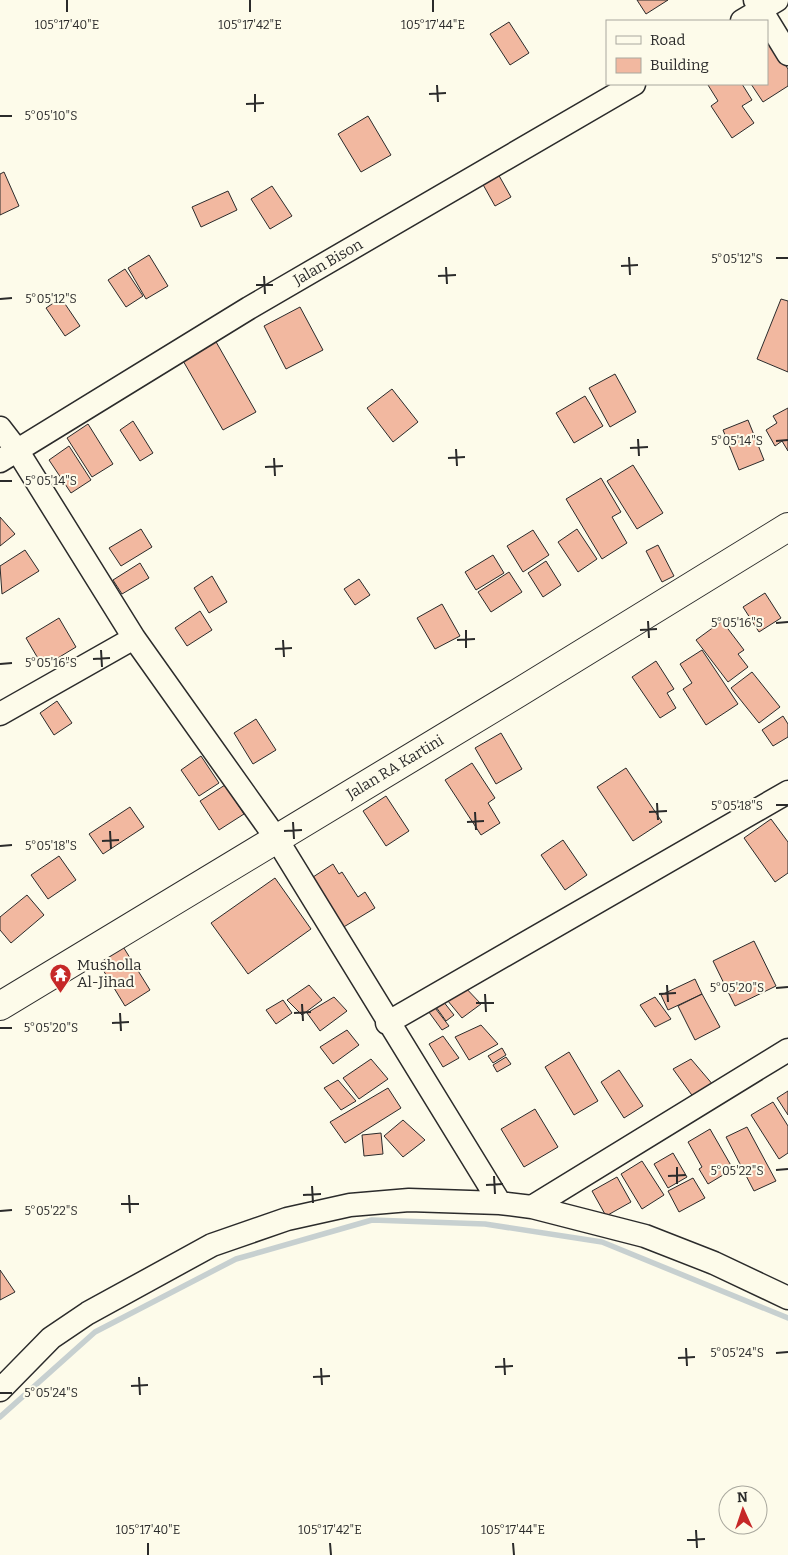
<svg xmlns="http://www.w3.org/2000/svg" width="788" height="1555" font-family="Bitter,serif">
<rect width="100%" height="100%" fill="#fdfbea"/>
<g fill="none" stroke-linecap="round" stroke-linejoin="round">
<!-- stream -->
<path stroke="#c7d0d0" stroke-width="5.5" d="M 0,1417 L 95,1332 L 236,1259 L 372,1220 L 485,1224 L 602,1242 L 788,1318"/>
</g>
<!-- building -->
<path fill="#f2b8a0" stroke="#2b2b2b" d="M 637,0 L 668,0 L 646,14 Z
M 509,22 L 529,53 L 510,65 L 490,34 Z
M 770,41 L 788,69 L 788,86 L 763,102 L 751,84 L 767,84 L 767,43 Z
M 710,84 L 742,84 L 752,100 L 742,106 L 754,123 L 732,138 L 711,106 L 718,101 L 708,85 Z
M 368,116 L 391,155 L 361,172 L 338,134 Z
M 4,172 L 19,206 L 0,215 L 0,174 Z
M 497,172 L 511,197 L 495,206 L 481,181 Z
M 272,186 L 292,216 L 270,229 L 251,199 Z
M 228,191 L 237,210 L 201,227 L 192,207 Z
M 149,255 L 168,286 L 146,299 L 128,268 Z
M 125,269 L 143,296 L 126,307 L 108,280 Z
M 61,298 L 80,326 L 65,336 L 46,308 Z
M 781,299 L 788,301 L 788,372 L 757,359 Z
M 300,307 L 323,350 L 286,369 L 264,326 Z
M 215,340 L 256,412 L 223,430 L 182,359 Z
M 615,374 L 636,412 L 610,427 L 589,388 Z
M 392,389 L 418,422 L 393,442 L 367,408 Z
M 585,396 L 603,426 L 574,443 L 556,413 Z
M 788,408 L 788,451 L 782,441 L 775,446 L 766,430 L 777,423 L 773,416 Z
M 748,420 L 764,460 L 739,470 L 723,430 Z
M 133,421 L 153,453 L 140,461 L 120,430 Z
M 88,424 L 113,464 L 92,477 L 67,438 Z
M 69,446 L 91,480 L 71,493 L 49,460 Z
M 633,465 L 663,513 L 637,529 L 607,481 Z
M 601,478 L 621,512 L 612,517 L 627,543 L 602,559 L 566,499 Z
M 0,517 L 15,534 L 0,546 Z
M 141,529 L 152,547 L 121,566 L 109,548 Z
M 577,529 L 597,559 L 578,572 L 558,542 Z
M 533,530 L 549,555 L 523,572 L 507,546 Z
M 658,545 L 674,576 L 662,582 L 646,551 Z
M 25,550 L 39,571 L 2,594 L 0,566 Z
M 493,555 L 504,573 L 476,590 L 465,572 Z
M 546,561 L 561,585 L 543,597 L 528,573 Z
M 140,563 L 149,578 L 122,594 L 113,580 Z
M 509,572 L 522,592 L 491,612 L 478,592 Z
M 212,576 L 227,602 L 209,613 L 194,588 Z
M 359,579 L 370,595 L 355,605 L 344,589 Z
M 765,593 L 781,618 L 759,632 L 743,607 Z
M 442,604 L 460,636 L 435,649 L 417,618 Z
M 200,611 L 212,630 L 187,646 L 175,628 Z
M 59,618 L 76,647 L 43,667 L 26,638 Z
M 722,621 L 744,650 L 738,654 L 748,667 L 728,682 L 696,640 Z
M 702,650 L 738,704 L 706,725 L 683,689 L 692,683 L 680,664 Z
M 656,661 L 674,689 L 667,693 L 676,708 L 660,718 L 632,677 Z
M 752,672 L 780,707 L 759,723 L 731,688 Z
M 57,701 L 72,723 L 54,735 L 40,713 Z
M 783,716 L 788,724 L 788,737 L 773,746 L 762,730 Z
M 256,719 L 276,750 L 253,764 L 234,733 Z
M 501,733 L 522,769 L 496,784 L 475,748 Z
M 201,756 L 219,783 L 199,796 L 181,770 Z
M 472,763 L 495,798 L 488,803 L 500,823 L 481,835 L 445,780 Z
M 626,768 L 662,822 L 633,841 L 597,787 Z
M 225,785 L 244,814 L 219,830 L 200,801 Z
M 386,796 L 409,831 L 386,846 L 363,811 Z
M 130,807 L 144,827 L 103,854 L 89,834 Z
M 771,819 L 788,842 L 788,873 L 775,882 L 744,838 Z
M 563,840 L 587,875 L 565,890 L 541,855 Z
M 59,856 L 76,880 L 48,899 L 31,875 Z
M 333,864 L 339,874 L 342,872 L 358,897 L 365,892 L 375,908 L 342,928 L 310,879 Z
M 275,878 L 311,929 L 248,974 L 211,923 Z
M 27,895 L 44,915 L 11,943 L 0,930 L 0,917 Z
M 754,941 L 776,986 L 735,1006 L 713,961 Z
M 122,945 L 150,990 L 125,1006 L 97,960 Z
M 695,979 L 702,994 L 668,1010 L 661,995 Z
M 462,984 L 481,1004 L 462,1018 L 443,995 Z
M 309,985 L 322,1000 L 302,1015 L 287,1000 Z
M 702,994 L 720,1027 L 695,1040 L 678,1006 Z
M 439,996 L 454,1015 L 446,1021 L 431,1000 Z
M 334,997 L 347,1011 L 320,1031 L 307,1013 Z
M 655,997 L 671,1019 L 655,1027 L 640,1005 Z
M 283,1000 L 292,1013 L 276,1024 L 266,1010 Z
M 429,1000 L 449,1026 L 442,1030 L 423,1004 Z
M 481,1025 L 498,1044 L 469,1060 L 455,1037 Z
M 347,1030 L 359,1045 L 333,1064 L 320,1047 Z
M 443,1036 L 459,1058 L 443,1067 L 429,1044 Z
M 502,1048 L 506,1055 L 493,1063 L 488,1056 Z
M 569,1052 L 598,1101 L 574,1115 L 545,1067 Z
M 506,1057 L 511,1064 L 497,1072 L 493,1065 Z
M 371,1059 L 388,1079 L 359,1099 L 343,1078 Z
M 691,1059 L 714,1086 L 694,1098 L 673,1069 Z
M 619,1070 L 643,1106 L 624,1118 L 601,1082 Z
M 338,1080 L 356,1101 L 341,1110 L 324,1088 Z
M 388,1088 L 401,1108 L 345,1143 L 330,1122 Z
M 788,1091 L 788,1115 L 777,1098 Z
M 773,1102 L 788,1126 L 788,1153 L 779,1159 L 751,1115 Z
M 535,1109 L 558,1147 L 524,1167 L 501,1129 Z
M 403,1120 L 425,1140 L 403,1157 L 384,1136 Z
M 747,1127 L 776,1181 L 754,1191 L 726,1137 Z
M 710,1129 L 733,1169 L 708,1184 L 699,1169 L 702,1167 L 688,1142 Z
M 381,1133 L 383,1154 L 364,1156 L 362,1135 Z
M 673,1153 L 687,1177 L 668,1188 L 654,1164 Z
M 642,1161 L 664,1195 L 642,1209 L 621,1174 Z
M 617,1177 L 631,1202 L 606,1216 L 592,1191 Z
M 693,1178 L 705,1198 L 679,1212 L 668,1191 Z
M 0,1270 L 15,1292 L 0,1300 Z"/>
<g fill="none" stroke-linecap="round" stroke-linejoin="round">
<defs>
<path id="minor" d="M 755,0 L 788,54
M 742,21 L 777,0
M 0,428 L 17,450 L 134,638 L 276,838 L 500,1203
M 0,461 L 249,308 L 634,84
M 0,714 L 134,638
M 387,1023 L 788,792
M 532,1207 L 788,1050
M 0,1390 L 51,1338 L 88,1313 L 212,1245 L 287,1219 L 350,1205 L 409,1200 L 500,1203 L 532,1207 L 645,1236 L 714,1263 L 788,1298"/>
<path id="major" d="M 0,1006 L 518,693 L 788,527"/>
</defs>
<!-- minor casing -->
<use href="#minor" stroke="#2b2b2b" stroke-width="25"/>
<!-- major casing -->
<use href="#major" stroke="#2b2b2b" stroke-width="30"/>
<!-- minor -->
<use href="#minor" stroke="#fdfbea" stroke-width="22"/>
<!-- major -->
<use href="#major" stroke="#fdfbea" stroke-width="28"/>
</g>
<!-- ticks -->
<path fill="none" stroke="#2b2b2b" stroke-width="2" d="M 67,0 L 67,12M 250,0 L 250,12M 433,0 L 433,12M 437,85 L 438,102M 255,94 L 255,112M 429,94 L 446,93M 246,104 L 264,103M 0,116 L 12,116M 629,257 L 630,275M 776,258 L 788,258M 621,266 L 638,265M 446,267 L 447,284M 264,276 L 265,294M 438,276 L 456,275M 256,285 L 273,285M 0,299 L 12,298M 638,439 L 639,456M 776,441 L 788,440M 630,448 L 648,447M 456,449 L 457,466M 274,458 L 275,476M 448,458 L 465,457M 265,467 L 283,466M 0,481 L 12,481M 648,621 L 649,638M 776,623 L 788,622M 466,630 L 466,648M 640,630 L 657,629M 283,640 L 284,657M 457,640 L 475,639M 275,649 L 292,648M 101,650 L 102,667M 93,659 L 110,658M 0,664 L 12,663M 657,803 L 658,820M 776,805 L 788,805M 475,812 L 476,830M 649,812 L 667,811M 293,822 L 294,839M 467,822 L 484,821M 110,831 L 111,849M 284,831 L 302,830M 102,841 L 119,840M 0,846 L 12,845M 667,985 L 668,1002M 776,988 L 788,987M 485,994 L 486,1012M 659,994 L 676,993M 476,1003 L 494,1003M 302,1004 L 303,1021M 120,1013 L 121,1031M 294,1013 L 311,1012M 112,1023 L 129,1022M 0,1028 L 12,1028M 677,1167 L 677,1184M 776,1170 L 788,1169M 494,1176 L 495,1194M 668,1176 L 686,1175M 486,1185 L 503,1184M 312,1186 L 313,1203M 129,1195 L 130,1213M 303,1195 L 321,1194M 121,1204 L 139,1204M 0,1211 L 12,1210M 686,1348 L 687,1366M 776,1353 L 788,1352M 504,1358 L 505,1375M 678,1358 L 695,1357M 495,1367 L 513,1366M 321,1368 L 322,1385M 139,1377 L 140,1395M 313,1377 L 330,1376M 131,1386 L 148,1385M 0,1393 L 12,1393M 696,1530 L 697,1548M 687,1540 L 705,1539M 148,1543 L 148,1555M 330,1543 L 331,1555M 513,1543 L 514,1555"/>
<!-- icons -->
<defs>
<symbol id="temple-pin" viewBox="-11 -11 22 30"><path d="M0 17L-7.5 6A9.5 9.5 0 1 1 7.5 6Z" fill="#c62828" stroke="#fdfbea"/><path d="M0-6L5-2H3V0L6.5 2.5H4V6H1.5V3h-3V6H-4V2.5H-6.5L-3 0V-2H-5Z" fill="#fff"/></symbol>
</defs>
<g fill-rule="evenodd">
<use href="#temple-pin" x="48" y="962" width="25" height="34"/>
</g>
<g text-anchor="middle" stroke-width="4" stroke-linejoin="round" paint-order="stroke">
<!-- street labels -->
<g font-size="15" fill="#2b2b2b" stroke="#fdfbea">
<text transform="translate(328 262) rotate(-30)" y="5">Jalan Bison</text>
<text transform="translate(395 767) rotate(-31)" y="5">Jalan RA Kartini</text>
</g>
<!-- poi labels -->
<g font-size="15" fill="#2b2b2b" stroke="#fdfbea" text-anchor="start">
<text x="77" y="970">Musholla<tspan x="77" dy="17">Al-Jihad</tspan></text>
</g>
</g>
<g font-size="12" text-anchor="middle" fill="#2b2b2b" stroke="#fdfbea" stroke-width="4" stroke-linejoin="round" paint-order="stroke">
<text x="67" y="29">105°17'40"E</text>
<text x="250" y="29">105°17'42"E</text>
<text x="433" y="29">105°17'44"E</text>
<text x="51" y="120">5°05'10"S</text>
<text x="737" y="263">5°05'12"S</text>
<text x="51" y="303">5°05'12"S</text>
<text x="737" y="445">5°05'14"S</text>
<text x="51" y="485">5°05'14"S</text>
<text x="737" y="627">5°05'16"S</text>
<text x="51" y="667">5°05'16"S</text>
<text x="737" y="810">5°05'18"S</text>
<text x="51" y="850">5°05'18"S</text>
<text x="737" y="992">5°05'20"S</text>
<text x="51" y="1032">5°05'20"S</text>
<text x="737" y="1175">5°05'22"S</text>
<text x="51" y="1215">5°05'22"S</text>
<text x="737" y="1357">5°05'24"S</text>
<text x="51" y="1397">5°05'24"S</text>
<text x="148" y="1534">105°17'40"E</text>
<text x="330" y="1534">105°17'42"E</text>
<text x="513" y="1534">105°17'44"E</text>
</g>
<!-- legend -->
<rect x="606" y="20" width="162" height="65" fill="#fdfbea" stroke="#a9a89e"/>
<rect x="616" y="36" width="25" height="8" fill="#fdfbea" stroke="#a9a89e"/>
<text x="650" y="45" font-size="15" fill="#2b2b2b">Road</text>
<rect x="616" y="58" width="25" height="15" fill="#f2b8a0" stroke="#a9a89e"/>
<text x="650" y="70" font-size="15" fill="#2b2b2b">Building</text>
<!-- north arrow -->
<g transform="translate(743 1510) rotate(357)"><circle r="24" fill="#fdfbea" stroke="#a9a89e"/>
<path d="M0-4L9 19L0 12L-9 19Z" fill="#c62828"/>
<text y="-8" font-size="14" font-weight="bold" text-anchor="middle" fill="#2b2b2b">N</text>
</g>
</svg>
